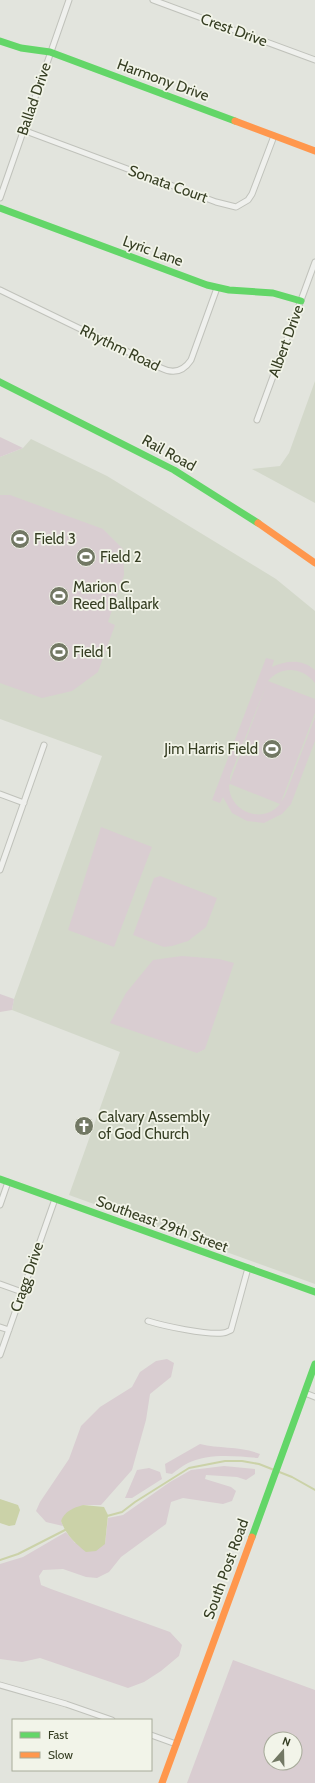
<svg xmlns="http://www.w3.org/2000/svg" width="315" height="1783" font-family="Cabin,sans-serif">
<rect width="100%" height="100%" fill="#e2e4dd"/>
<!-- built -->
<path fill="#d3d8ca" d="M 315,381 L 315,503 L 252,469 L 280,466 L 289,453 Z
M 31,439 L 107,476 L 276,579 L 315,611 L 315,1284 L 69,1195 L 120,1052 L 12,1010 L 14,999 L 102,756 L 0,719 L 0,457 L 23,448 Z"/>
<!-- green -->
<path fill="#d9cdd1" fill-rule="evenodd" d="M 0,437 L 23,448 L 0,457 Z
M 0,495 L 10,495 L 103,529 L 123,549 L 124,575 L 108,622 L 115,625 L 98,672 L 72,691 L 42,698 L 0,683 Z
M 266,658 L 274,660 L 272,667 C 287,660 302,659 315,670 L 315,683 C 303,667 281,665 268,681 L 315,699 L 315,713 L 281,802 L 285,796 L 315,717 L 315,741 L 291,804 L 282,814 L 264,823 L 247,821 L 232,813 L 223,797 L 220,803 L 212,800 ZM 267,683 L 230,782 L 230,776 ZM 229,785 L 230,784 L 280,804 C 263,825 229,812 229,785 Z
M 101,827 L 152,847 L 114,947 L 68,930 Z
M 160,876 L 217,898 L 206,927 L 188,941 L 172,946 L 164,947 L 133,935 L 154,878 Z
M 182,956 L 219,959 L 234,963 L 205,1049 L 197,1053 L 110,1023 L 126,993 L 153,960 Z
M 0,994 L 14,999 L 12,1010 L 0,1012 Z
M 167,1359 L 174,1363 L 171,1377 L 150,1394 L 146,1420 L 132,1470 L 101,1505 L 83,1505 L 61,1521 L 63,1526 L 46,1522 L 36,1511 L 40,1502 L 69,1459 L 81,1426 L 100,1407 L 132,1387 L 140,1372 L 156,1361 Z
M 200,1444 C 220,1449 240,1446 260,1454 L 258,1458 C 236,1456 208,1453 188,1463 C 182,1466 177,1470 172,1474 L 166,1473 L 165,1464 Z
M 224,1466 L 255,1469 L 255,1474 L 246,1480 L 237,1477 L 206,1475 L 205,1479 L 231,1487 L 236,1491 L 232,1501 L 223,1504 L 183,1498 L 171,1502 L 166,1524 L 121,1557 L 109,1572 L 97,1578 L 86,1577 L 63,1569 L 43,1570 L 39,1576 L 41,1585 L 51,1589 L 170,1632 L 182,1645 L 179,1656 L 161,1671 L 144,1682 L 128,1688 L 40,1658 L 22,1662 L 0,1659 L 0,1564 L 23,1557 L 66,1532 L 75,1543 L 105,1544 L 108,1518 L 123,1515 L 170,1482 L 191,1470 Z
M 149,1468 L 160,1472 L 162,1479 L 132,1498 L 125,1498 L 137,1470 Z
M 233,1660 L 315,1690 L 315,1783 L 187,1783 ZM 271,1739 L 295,1739 L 295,1763 L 271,1763 Z"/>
<!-- water -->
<path fill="#cbd2a8" d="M 0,1499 L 18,1505 L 20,1510 L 15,1525 L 9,1526 L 0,1523 Z
M 83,1505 L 104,1507 L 108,1515 L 105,1544 L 96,1551 L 86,1552 C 75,1543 66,1535 61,1521 C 65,1511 73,1508 83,1505 Z"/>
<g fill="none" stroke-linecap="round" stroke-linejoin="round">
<!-- stream -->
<path stroke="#cbd2a8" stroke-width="2" d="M 107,1516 L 122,1512 L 135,1502 L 189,1468 L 225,1461 L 242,1461 L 259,1464 L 292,1477 L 315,1490
M 0,1560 L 18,1554 L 67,1529"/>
<defs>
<path id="street" d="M 153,0 L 315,60
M 23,130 L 216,202 L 236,207 L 248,200 L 252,194 L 274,136
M 0,198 L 69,0
M 0,290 L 161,368 C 173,374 183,372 191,360 L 217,288
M 257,420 L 315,262
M 0,794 L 24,803
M 0,870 L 44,745
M 0,1205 L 8,1182
M 0,1284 L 22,1292
M 148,1321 C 164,1326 206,1335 223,1333 C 226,1333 229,1331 231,1330 L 248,1268
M 0,1327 L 9,1330
M 0,1355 L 55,1199
M 305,1393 L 315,1397
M 0,1685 L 66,1704 L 112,1720
M 151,1735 L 176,1744"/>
</defs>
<!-- street casing -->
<use href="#street" stroke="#c0c2bb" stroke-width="7"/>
<!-- street -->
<use href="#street" stroke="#eff0ed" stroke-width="5"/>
<!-- fast -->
<path stroke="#63d668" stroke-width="7" d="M 0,41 L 21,48 L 50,52 L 235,121
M 0,208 L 207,285 L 229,290 L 273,293 L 301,301
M 0,382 L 174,470 L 258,523
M 0,1179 L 315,1292
M 252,1537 L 315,1364"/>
<!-- slow -->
<path stroke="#ff974d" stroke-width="7" d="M 235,121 L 315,151
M 258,523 L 315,563
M 162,1783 L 252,1537"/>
</g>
<!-- icons -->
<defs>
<symbol id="stadium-disc" viewBox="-11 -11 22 22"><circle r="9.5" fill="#727864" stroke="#f2f4e9"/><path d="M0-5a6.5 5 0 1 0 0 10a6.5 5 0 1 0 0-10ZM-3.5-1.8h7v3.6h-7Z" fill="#fff"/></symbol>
<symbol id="church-disc" viewBox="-11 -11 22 22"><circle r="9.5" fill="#727864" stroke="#f2f4e9"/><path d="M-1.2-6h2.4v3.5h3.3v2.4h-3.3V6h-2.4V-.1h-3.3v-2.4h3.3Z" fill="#fff"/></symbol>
</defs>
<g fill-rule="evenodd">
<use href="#stadium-disc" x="9" y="528" width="22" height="22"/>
<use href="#stadium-disc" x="75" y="546" width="22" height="22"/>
<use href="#stadium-disc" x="48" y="585" width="22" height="22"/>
<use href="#stadium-disc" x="48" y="641" width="22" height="22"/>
<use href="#stadium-disc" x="261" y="738" width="22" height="22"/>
<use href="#church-disc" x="73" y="1115" width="22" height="22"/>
</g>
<g text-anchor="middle" stroke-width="3.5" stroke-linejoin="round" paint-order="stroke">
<!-- street labels -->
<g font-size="15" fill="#363e23" stroke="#f2f4e9">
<text transform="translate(234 30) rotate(20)" y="5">Crest Drive</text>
<text transform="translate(163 80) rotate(20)" y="5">Harmony Drive</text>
<text transform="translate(34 99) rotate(-71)" y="5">Ballad Drive</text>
<text transform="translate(168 184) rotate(20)" y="5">Sonata Court</text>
<text transform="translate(153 251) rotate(20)" y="5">Lyric Lane</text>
<text transform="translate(286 341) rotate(-70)" y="5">Albert Drive</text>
<text transform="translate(120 348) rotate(26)" y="5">Rhythm Road</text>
<text transform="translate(169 453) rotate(29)" y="5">Rail Road</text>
<text transform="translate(162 1224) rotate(20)" y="5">Southeast 29th Street</text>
<text transform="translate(27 1277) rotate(-71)" y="5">Cragg Drive</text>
<text transform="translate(226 1569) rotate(-70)" y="5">South Post Road</text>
</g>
<!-- poi labels -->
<g font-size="15" fill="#363e23" stroke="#f2f4e9" text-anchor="start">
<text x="34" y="544">Field 3</text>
<text x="100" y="562">Field 2</text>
<text x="73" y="592">Marion C.<tspan x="73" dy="17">Reed Ballpark</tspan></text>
<text x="73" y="657">Field 1</text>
<text x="258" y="754" text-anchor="end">Jim Harris Field</text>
<text x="98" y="1122">Calvary Assembly<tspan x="98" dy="17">of God Church</tspan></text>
</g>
</g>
<!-- legend -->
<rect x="12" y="1719" width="140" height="52" fill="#f2f4e9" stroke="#a7ab9a"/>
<rect x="20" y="1732" width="20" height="6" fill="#63d668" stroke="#a7ab9a"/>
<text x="48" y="1739" font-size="12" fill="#363e23">Fast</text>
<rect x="20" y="1752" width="20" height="6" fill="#ff974d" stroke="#a7ab9a"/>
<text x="48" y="1759" font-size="12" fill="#363e23">Slow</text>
<!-- north arrow -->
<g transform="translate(283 1751) rotate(20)"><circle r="19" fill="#f2f4e9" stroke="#a7ab9a"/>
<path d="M0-3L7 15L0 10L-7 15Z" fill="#727864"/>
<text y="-6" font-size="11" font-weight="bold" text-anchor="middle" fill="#363e23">N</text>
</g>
</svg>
